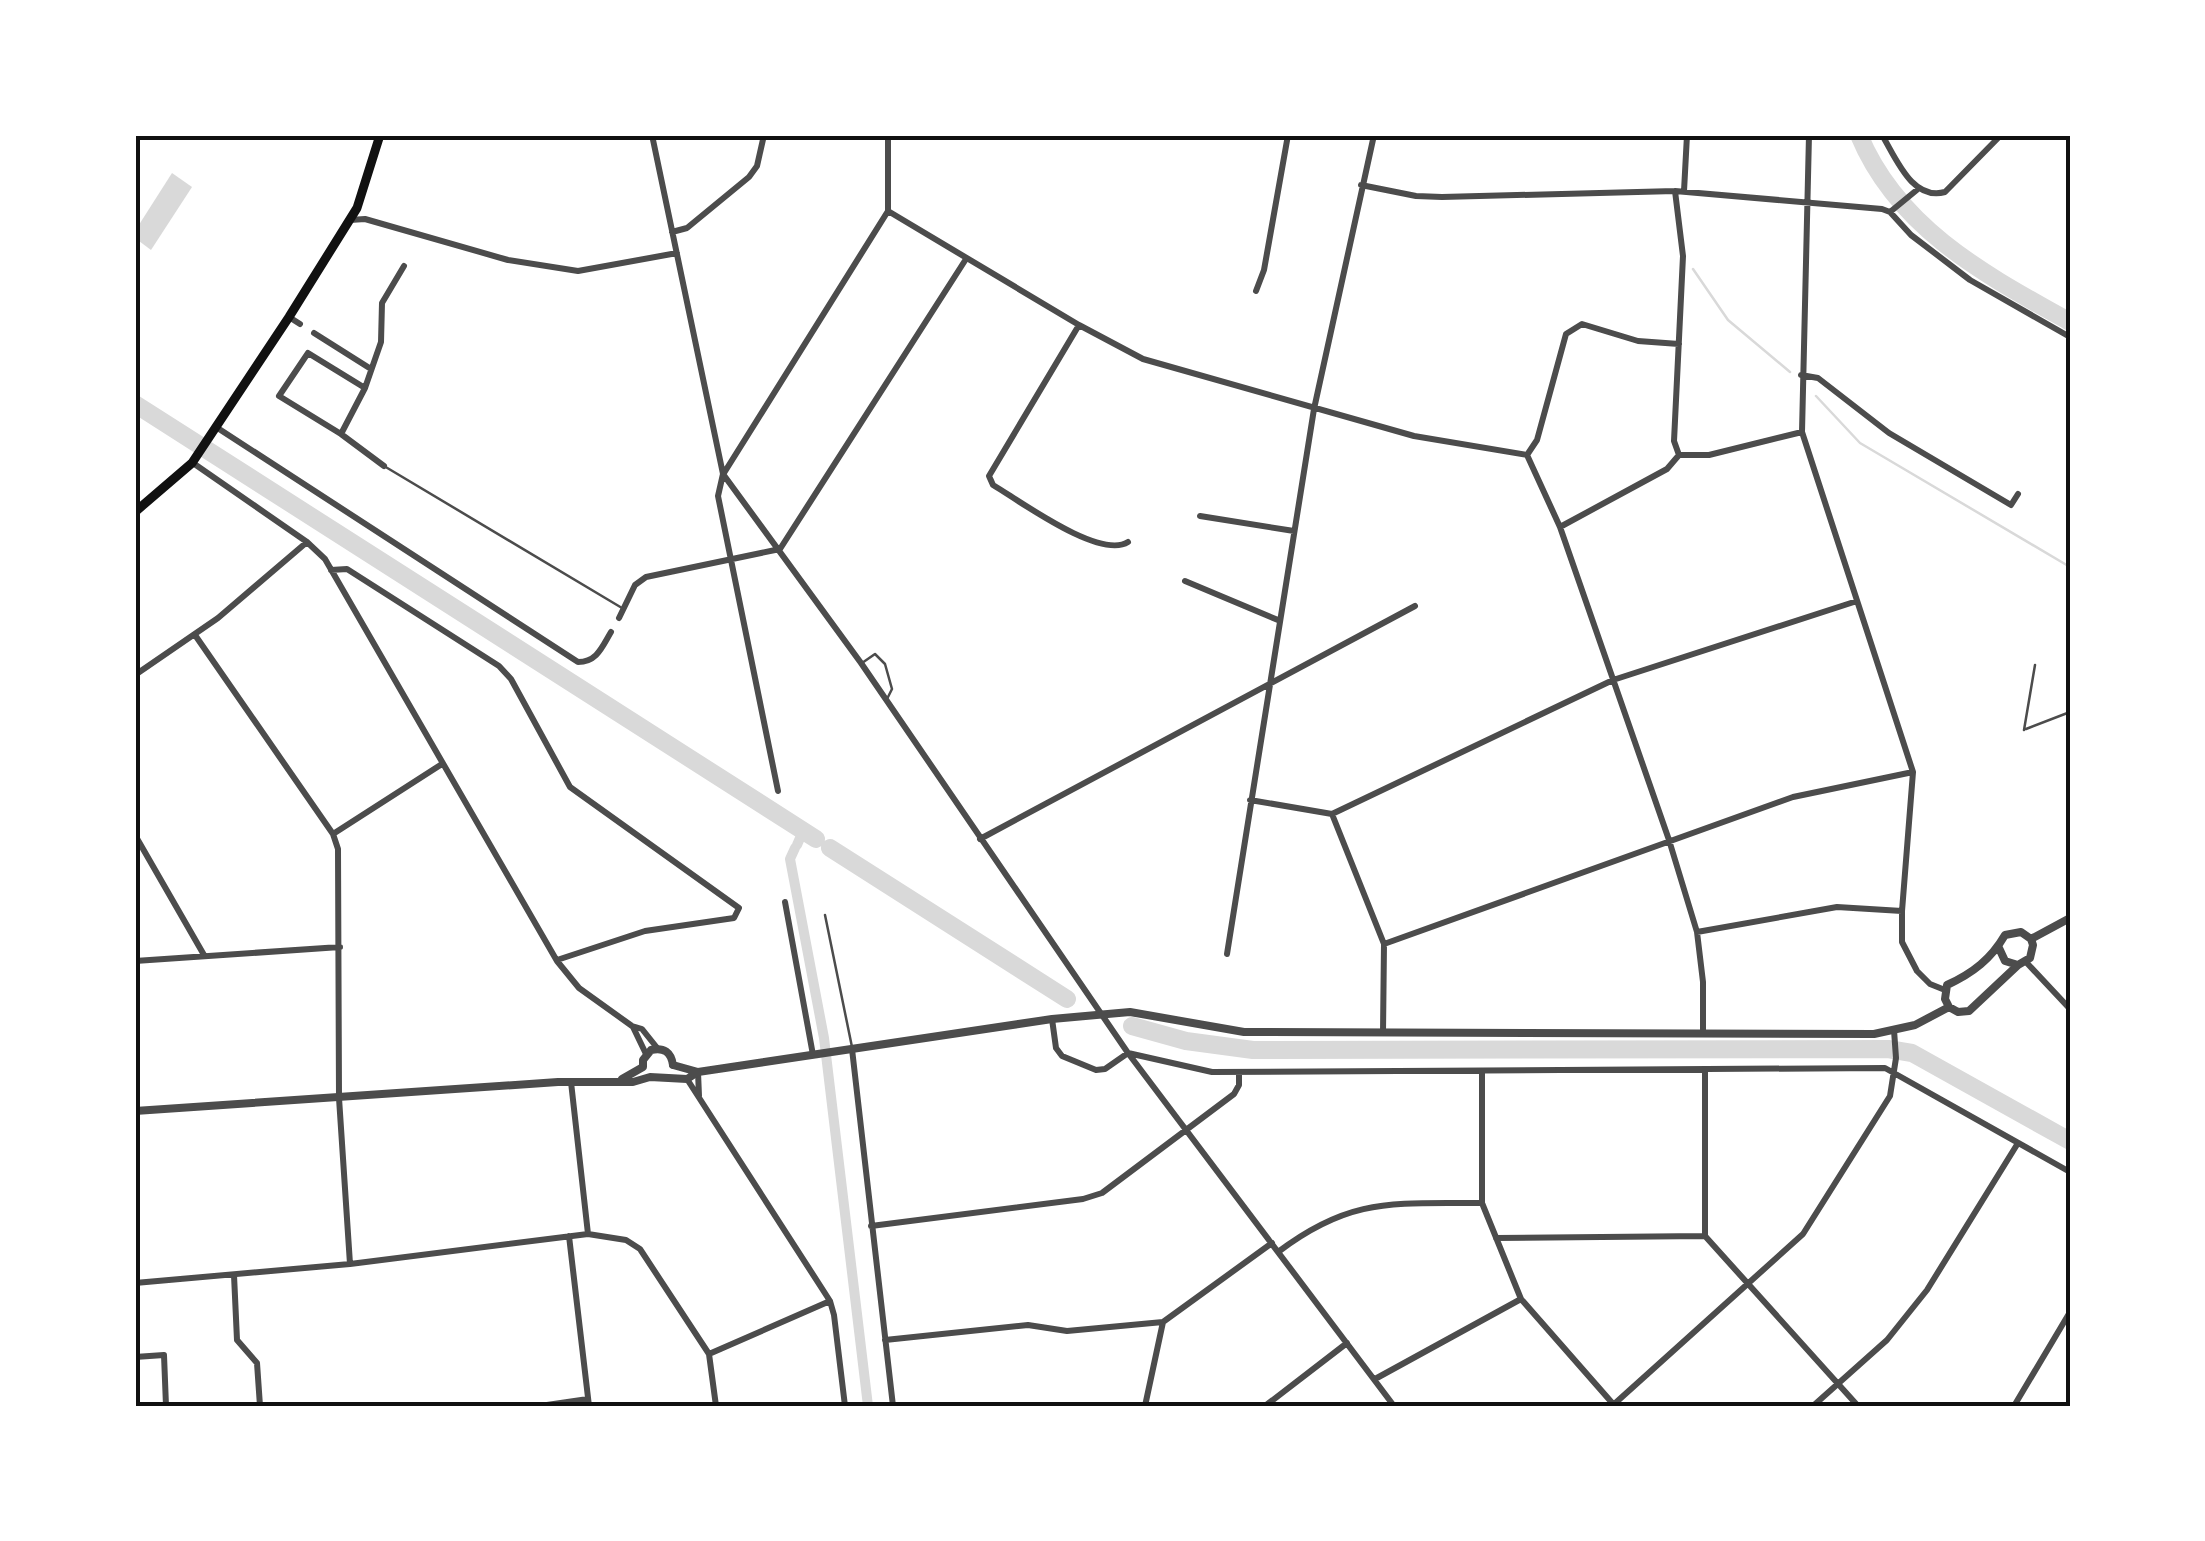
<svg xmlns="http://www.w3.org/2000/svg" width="2205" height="1541" font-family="Rubik,sans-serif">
<rect width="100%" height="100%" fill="#fff"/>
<!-- water -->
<path fill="#d9d9d9" d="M 172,173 L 192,187 L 151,250 L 135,238 L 135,231 Z"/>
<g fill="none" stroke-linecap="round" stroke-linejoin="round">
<!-- stream -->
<path stroke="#d9d9d9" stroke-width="2.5" d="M 1693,269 L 1728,320 L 1790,372
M 1816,396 L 1860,443 L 2070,567"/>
<!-- canal -->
<path stroke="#d9d9d9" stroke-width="10" d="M 797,845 L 803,831
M 795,848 L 790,859 L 824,1038 L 868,1406"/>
<!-- river -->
<path stroke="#d9d9d9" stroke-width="18" d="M 1859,135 C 1898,229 1986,275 2070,322
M 135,404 L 816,839
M 830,848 L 1067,999
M 1132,1026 L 1186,1041 L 1253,1050 L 1888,1049 L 1912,1053 L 2070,1141"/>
<!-- service -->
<path stroke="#4c4c4c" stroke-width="2.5" d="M 384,466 L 622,608
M 862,663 L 875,654 L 885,664 L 892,689 L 887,699
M 2026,729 L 2070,712
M 2024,730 L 2035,665
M 825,915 L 852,1047"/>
<!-- minor -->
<path stroke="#4c4c4c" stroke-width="6" d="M 652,135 L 723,474 L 718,496 L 778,791
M 1809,135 L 1802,432 L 1913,772 L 1902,911 L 1902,942 L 1917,971 L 1930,984 L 1945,990
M 1882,135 C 1896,158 1912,201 1945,192 L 2001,135
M 1361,185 L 1416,196 L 1442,197 L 1675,191 L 1882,209 L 1890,212 L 1911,235 L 1970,280 L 2070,337
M 1675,191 L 1683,256 L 1674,441 L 1679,455
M 1684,191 L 1687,135
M 888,211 L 1079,325 L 1143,359 L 1414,436 L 1527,455 L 1537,440 L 1566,334 L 1582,324 L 1638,341 L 1679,344
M 1890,212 L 1918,189
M 350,220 L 365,219 L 508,260 L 578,271 L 677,253
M 672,232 L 687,228 L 749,177 L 757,166 L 764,135
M 1256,291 L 1264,270 L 1288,135
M 289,317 L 300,324
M 1079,325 L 989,476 L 993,485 C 1020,501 1100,560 1128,542
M 314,333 L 371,369
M 1801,375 L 1818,378 L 1889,433 L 2011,505 L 2018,494
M 365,388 L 308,353 L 279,396 L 341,434 L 384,466
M 216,427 L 578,662 C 597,662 602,647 611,632
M 341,434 L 365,388 L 381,342 L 382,303 L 404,266
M 1527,455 L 1560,527 L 1669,840 L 1697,932 L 1703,982 L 1703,1034
M 193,463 L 307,542 L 325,559 L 557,961 L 579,988 L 632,1026 L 642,1029 L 658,1049
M 724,473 L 888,211 L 888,135
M 723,474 L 861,663 L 1128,1053 L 1394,1406
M 1200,516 L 1294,531
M 1560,527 L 1667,469 L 1679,455 L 1709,455 L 1802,432
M 331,570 L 347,569 L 499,666 L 511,679 L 570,787 L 739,908 L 734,918 L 645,931 L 557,960
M 1185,581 L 1278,620
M 619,618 L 635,585 L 646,577 L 780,549 L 966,259
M 195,635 L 333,834 L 338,849 L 339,1098 L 350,1264
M 135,675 L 218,618 L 307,542
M 1250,800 L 1332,814 L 1613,680 L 1857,601
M 1332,814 L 1384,944 L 1383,1033
M 333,834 L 442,764
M 135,835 L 204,955
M 980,839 L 1415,606
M 785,902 L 813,1055
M 1697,932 L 1837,907 L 1902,911
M 1384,944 L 1793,797 L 1913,772
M 1227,954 L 1314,409 L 1374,135
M 135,961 L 340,947
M 2026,962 L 2070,1009
M 1052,1019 L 1056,1048 L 1062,1056 L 1096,1070 L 1105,1069 L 1128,1053 L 1212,1072 L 1885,1068 L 2070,1172
M 633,1027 L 646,1054
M 852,1049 L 893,1406
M 1705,1069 L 1705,1236 L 1858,1406
M 1482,1071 L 1482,1203 L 1521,1299 L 1614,1405
M 698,1072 L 699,1096
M 687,1079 L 830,1301 L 834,1315 L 845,1406
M 571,1082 L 588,1234
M 871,1226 L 1083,1199 L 1102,1193 L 1234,1094 L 1239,1085 L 1239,1072
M 569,1236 L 589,1406
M 1496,1238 L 1705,1236
M 1278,1252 C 1352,1196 1394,1204 1482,1203
M 234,1275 L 237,1340 L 257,1363 L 260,1406
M 135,1283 L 350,1264 L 588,1234 L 626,1240 L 640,1249 L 709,1354 L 716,1406
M 885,1340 L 1028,1325 L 1067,1331 L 1163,1322
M 709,1354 L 830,1301
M 135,1357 L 164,1355 L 166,1406
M 1375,1379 L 1521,1299
M 540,1406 L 588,1399
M 1145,1406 L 1163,1322 L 1272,1243
M 1265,1406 L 1347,1343
M 1612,1406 L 1803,1234 L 1890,1096 L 1896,1058 L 1894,1030
M 1813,1406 L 1887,1340 L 1927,1290 L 2018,1143
M 2014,1406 L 2070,1312"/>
<!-- tertiary -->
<path stroke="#4c4c4c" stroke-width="8" d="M 2031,939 L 2070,918
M 1999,948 L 2005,961 L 2018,965 L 2030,958 L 2033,945 L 2031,939
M 1949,1007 L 1945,999 L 1947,985 C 1973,973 1991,959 2005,935 L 2021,932 L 2031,939
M 1949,1007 L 1958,1012 L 1969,1011 L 2018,965
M 673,1065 L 698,1072
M 622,1079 L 643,1067 L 643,1060 L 651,1050 C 664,1047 671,1052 673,1065
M 135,1111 L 558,1082 L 633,1082 L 650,1077 L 687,1079 L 698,1072 L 1052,1019 L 1130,1012 L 1244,1032 L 1874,1034 L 1915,1025 L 1949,1007"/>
<!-- primary -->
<path stroke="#111" stroke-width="9" d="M 135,512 L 192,463 L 289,317 L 357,208 L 380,135"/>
</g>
<!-- border -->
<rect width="2205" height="1541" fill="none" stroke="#ffffff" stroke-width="275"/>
<rect x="138" y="138" width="1930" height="1266" fill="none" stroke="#111" stroke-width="4"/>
</svg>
